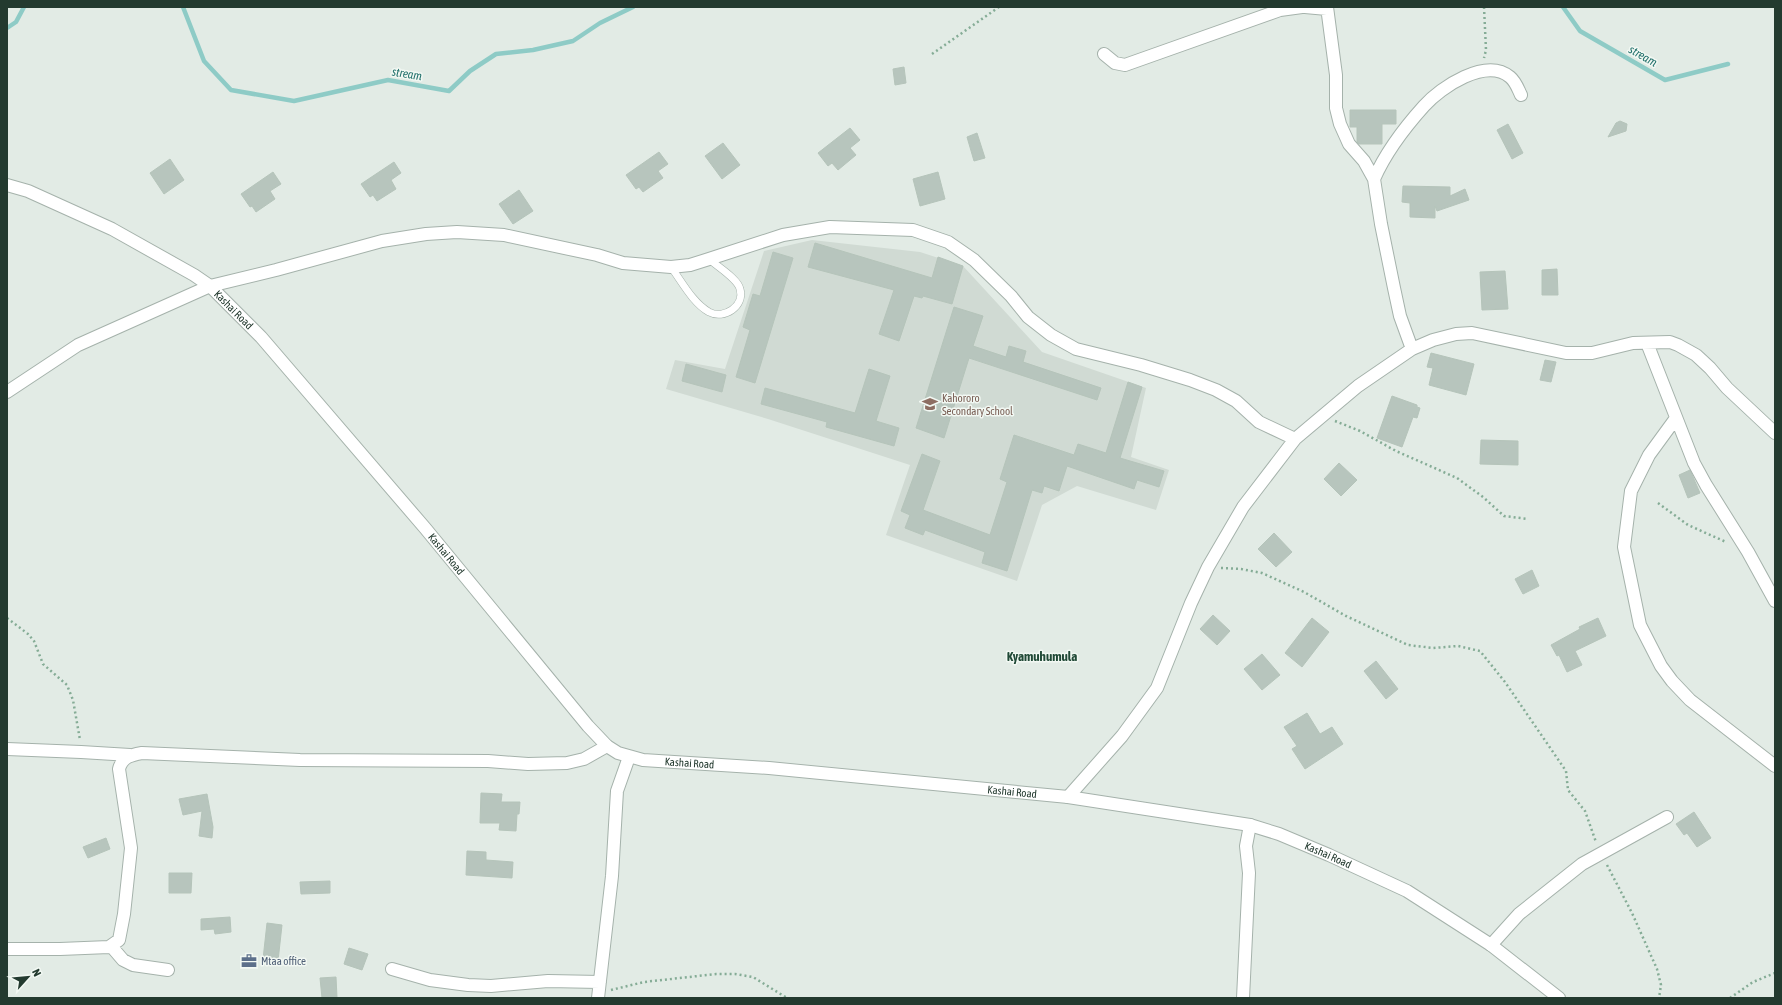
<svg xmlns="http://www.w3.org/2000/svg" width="1782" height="1005" font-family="'Asap Condensed',sans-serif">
<rect width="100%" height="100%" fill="#e2ebe5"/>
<!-- built -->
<path fill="#d0dad3" d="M 812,240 L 920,252 L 963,266 L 1042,352 L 1146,388 L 1131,457 L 1169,470 L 1156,510 L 1077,486 L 1042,505 L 1017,581 L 886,535 L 910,465 L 768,419 L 666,389 L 675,360 L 725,369 L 764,251 Z"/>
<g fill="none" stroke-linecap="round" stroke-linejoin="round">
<!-- stream -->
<path stroke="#8ecbc6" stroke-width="4.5" d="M 183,7 L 204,61 L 231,90 L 294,101 L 388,80 L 449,91 L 470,71 L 496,54 L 533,50 L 573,41 L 600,23 L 633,7
M 1563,7 L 1580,31 L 1665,80 L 1728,64
M 7,28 L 16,22 L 24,7"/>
</g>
<!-- building -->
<path fill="#b7c5bd" stroke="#b5c4ba" d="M 904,67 L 906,83 L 895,85 L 893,69 Z
M 1350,110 L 1396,110 L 1396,124 L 1382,124 L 1382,144 L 1359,144 L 1357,142 L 1357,127 L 1350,127 Z
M 1620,121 L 1627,124 L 1626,131 L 1608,137 L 1616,123 Z
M 1508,124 L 1523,153 L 1512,159 L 1497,130 Z
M 850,128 L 860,140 L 850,148 L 856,155 L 838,170 L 832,163 L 828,166 L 818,153 Z
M 977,133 L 985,158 L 974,161 L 967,137 Z
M 723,143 L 740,165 L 722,179 L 705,156 Z
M 659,152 L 668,164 L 658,171 L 663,178 L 643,192 L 639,187 L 636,189 L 626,175 Z
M 170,159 L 184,180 L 164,194 L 150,173 Z
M 394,162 L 401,173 L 391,180 L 396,189 L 377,201 L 373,195 L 370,197 L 361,184 Z
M 273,172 L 281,184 L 270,191 L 275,199 L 256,212 L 252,206 L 250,207 L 241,194 Z
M 938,172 L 945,199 L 920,206 L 913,179 Z
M 1403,186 L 1450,187 L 1450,196 L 1465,189 L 1469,200 L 1437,211 L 1435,206 L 1435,218 L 1410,217 L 1410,203 L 1402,202 Z
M 519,190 L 533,211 L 513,224 L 499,204 Z
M 815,243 L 932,278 L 938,257 L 963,266 L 952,304 L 923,296 L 922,298 L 914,296 L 899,341 L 879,334 L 894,290 L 808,267 Z
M 773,252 L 793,258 L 755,383 L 736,377 L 750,330 L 743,327 L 753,294 L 760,296 Z
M 1557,269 L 1558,295 L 1542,295 L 1542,270 Z
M 1505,271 L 1508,309 L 1482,310 L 1480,272 Z
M 954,307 L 983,316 L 973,346 L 1006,357 L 1009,346 L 1026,351 L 1023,362 L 1101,388 L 1097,400 L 969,358 L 944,438 L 916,428 Z
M 1431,353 L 1474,364 L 1466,395 L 1429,385 L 1433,368 L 1427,367 Z
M 1545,360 L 1556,362 L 1551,382 L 1540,380 Z
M 686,364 L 726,375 L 722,392 L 682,381 Z
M 869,369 L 890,376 L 876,421 L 899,428 L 894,446 L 826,427 L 827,422 L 761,404 L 765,388 L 855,413 Z
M 1128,382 L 1142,387 L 1120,458 L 1164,471 L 1159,487 L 1137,480 L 1134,489 L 1067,466 L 1059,491 L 1044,486 L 1042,493 L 1032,490 L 1007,571 L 982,563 L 985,552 L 925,530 L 923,535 L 905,528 L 910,515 L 901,511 L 922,454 L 940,461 L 923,510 L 990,535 L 1007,482 L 1000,479 L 1014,435 L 1074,455 L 1078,444 L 1106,453 Z
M 1392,396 L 1417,405 L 1417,407 L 1420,408 L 1417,418 L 1413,417 L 1402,447 L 1377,438 Z
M 1481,440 L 1518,441 L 1518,465 L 1480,464 Z
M 1339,463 L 1357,480 L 1341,496 L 1324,479 Z
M 1690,470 L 1700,493 L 1688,498 L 1679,475 Z
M 1274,533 L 1292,552 L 1276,567 L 1258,549 Z
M 1532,570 L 1539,586 L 1523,594 L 1515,579 Z
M 1213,615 L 1230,631 L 1217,645 L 1200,629 Z
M 1312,618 L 1329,632 L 1302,667 L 1285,653 Z
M 1598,618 L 1606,636 L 1575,651 L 1582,665 L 1567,672 L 1559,655 L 1557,656 L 1551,645 L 1580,629 L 1579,627 Z
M 1262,654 L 1280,675 L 1262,690 L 1244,669 Z
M 1376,661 L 1398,689 L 1386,699 L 1364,671 Z
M 1307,713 L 1320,734 L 1332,727 L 1343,744 L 1305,769 L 1292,749 L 1297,746 L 1284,727 Z
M 481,793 L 502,794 L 501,802 L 520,802 L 519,814 L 517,814 L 516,831 L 499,830 L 500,823 L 480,823 Z
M 207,794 L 213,827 L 212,838 L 199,836 L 202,811 L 183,815 L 179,799 Z
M 1694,812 L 1711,838 L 1697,847 L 1687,833 L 1684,835 L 1676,824 Z
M 106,838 L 110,849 L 88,858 L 83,847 Z
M 467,851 L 486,852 L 486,860 L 513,862 L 512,878 L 466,875 Z
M 169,873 L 192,873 L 191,893 L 169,893 Z
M 330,881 L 330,893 L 301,894 L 300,882 Z
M 230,917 L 231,932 L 215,934 L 214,929 L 201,930 L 201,919 Z
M 267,923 L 282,925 L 278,961 L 263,959 Z
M 349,948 L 368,954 L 362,970 L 344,964 Z
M 336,977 L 337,998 L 322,998 L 320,978 Z"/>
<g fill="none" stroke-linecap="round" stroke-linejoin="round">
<defs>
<path id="service" d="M 671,267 C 682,282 693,303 709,312 C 724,320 745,306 740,289 C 738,279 718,267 709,259"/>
<path id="minor" d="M 1305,7 L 1327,9
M 1327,7 L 1336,75 L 1336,108 L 1340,124 L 1349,144 L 1364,161 L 1374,179 L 1381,224 L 1394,288 L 1400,316 L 1412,349
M 1104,54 L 1115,63 L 1125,65 L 1280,10 L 1302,7
M 1374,179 C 1385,154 1406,126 1424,106 C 1441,87 1486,57 1510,77 C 1516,82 1518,89 1521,95
M 1647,343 L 1694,463 L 1706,485 L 1748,552 L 1775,601
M 7,392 L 78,345 L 210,286 L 276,270 L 382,241 L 426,234 L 457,232 L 504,235 L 597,255 L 623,263 L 671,267 L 690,265 L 709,259 L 783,235 L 830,227 L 913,230 L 948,242 L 974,260 L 1011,296 L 1028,317 L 1051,335 L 1076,349 L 1141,365 L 1190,380 L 1216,390 L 1236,401 L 1259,422 L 1295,439
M 1676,418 L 1649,455 L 1631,491 L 1624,547 L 1640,625 L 1661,666 L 1672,681 L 1690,700 L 1775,766
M 7,749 L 81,752 L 130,755
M 1068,797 L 1122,736 L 1157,688 L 1191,603 L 1208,567 L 1243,507 L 1295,439 L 1358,386 L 1412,349 L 1433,340 L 1456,334 L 1472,333 L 1566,353 L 1592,353 L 1633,343 L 1670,342 L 1678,345 L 1696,355 L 1710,368 L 1727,388 L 1775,433
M 1491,945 L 1519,914 L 1582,864 L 1667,817
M 111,946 L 123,960 L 133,965 L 168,970
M 7,949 L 60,949 L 109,947 L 119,940 L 124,914 L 131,848 L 119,769 C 122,757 131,755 142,753 L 300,760 L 488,761 L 528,764 L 567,763 L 584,759 L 607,746
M 392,969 L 430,980 L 468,985 L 491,986 L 548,981 L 600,982
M 598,998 L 612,876 L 617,791 L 629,757
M 1243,998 L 1249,873 L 1246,846 L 1250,825"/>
<g id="tertiary">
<path id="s1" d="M 7,185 L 28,191 L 112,229 L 194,275 L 210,286 L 261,337 L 425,528 L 588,726 L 607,746 L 618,753 L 643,760 L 769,768 L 1068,797 L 1250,825 L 1279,834 L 1329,855 L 1407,891 L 1491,945 L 1559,998"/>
</g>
</defs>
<!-- service casing -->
<use href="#service" stroke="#a5b2ab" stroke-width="8"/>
<!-- minor casing -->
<use href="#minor" stroke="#a5b2ab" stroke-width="14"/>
<!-- tertiary casing -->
<use href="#tertiary" stroke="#a5b2ab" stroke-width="14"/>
<!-- path -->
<path stroke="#85ac96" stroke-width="2.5" stroke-dasharray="2 3" stroke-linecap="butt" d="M 1484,7 L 1486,50 L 1484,58
M 932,54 L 999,7
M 1335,421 L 1360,431 L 1396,451 L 1457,478 L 1483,497 L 1504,516 L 1528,519
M 1658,503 L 1688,525 L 1726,542
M 1221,568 L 1241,569 L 1262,573 L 1304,592 L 1346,616 L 1408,645 L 1433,648 L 1458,646 L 1480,651 L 1505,682 L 1566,771 L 1568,790 L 1585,811 L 1596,842
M 7,618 L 28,634 L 34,641 L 43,664 L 67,685 L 73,700 L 80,740
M 1607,865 L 1632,913 L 1657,969 L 1661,985 L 1659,998
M 611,990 L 644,982 L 716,974 L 735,974 L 753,977 L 787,998
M 1730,998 L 1753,982 L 1775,973"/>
<!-- service -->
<use href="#service" stroke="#fff" stroke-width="7"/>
<!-- minor -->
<use href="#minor" stroke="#fff" stroke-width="12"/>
<!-- tertiary -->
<use href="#tertiary" stroke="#fff" stroke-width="12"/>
</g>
<!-- icons -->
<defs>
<symbol id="school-bare" viewBox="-9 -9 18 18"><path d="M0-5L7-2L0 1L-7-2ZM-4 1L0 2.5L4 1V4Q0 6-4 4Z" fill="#8d6e63" stroke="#f2f8f3" stroke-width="2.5" paint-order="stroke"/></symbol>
<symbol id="office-bare" viewBox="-9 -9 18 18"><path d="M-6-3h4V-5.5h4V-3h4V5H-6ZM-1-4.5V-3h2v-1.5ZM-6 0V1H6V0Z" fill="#5c6f8a" stroke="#f2f8f3" stroke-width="2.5" paint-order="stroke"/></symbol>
</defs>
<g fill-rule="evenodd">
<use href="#school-bare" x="919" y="393" width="22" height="22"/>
<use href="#office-bare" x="238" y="950" width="22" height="22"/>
</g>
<g text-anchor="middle" stroke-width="3" stroke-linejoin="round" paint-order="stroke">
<!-- street labels -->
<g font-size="11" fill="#233a2f" stroke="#f2f8f3">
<text dy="4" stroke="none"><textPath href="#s1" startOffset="261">Kashai Road</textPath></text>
<text dy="4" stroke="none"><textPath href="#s1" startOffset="585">Kashai Road</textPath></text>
<text dy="4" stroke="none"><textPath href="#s1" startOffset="921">Kashai Road</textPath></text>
<text dy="4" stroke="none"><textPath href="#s1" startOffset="1245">Kashai Road</textPath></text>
<text dy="4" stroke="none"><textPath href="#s1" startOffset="1569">Kashai Road</textPath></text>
</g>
<!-- education labels -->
<g font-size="11" fill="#785e54" stroke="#f2f8f3" text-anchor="start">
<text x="942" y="402">Kahororo<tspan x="942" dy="13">Secondary School</tspan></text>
</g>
<!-- service labels -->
<g font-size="11" fill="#4e5e75" stroke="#f2f8f3" text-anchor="start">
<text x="261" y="965">Mtaa office</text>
</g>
<!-- water labels -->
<g font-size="12" font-style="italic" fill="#23716c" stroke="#f2f8f3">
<text transform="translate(1643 56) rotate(30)" y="4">stream</text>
<text transform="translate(407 74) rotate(9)" y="4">stream</text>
</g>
<!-- quarter labels -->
<g font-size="13" font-weight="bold" fill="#214a37" stroke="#f2f8f3">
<text x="1042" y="661">Kyamuhumula</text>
</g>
</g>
<!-- border -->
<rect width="1782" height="1005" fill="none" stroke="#233a2f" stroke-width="16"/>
<!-- north arrow -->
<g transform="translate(28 977) rotate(63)" stroke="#f2f8f3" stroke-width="3" paint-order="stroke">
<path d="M0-3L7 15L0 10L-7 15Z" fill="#233a2f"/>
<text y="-6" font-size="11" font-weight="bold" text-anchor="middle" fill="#233a2f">N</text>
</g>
</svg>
